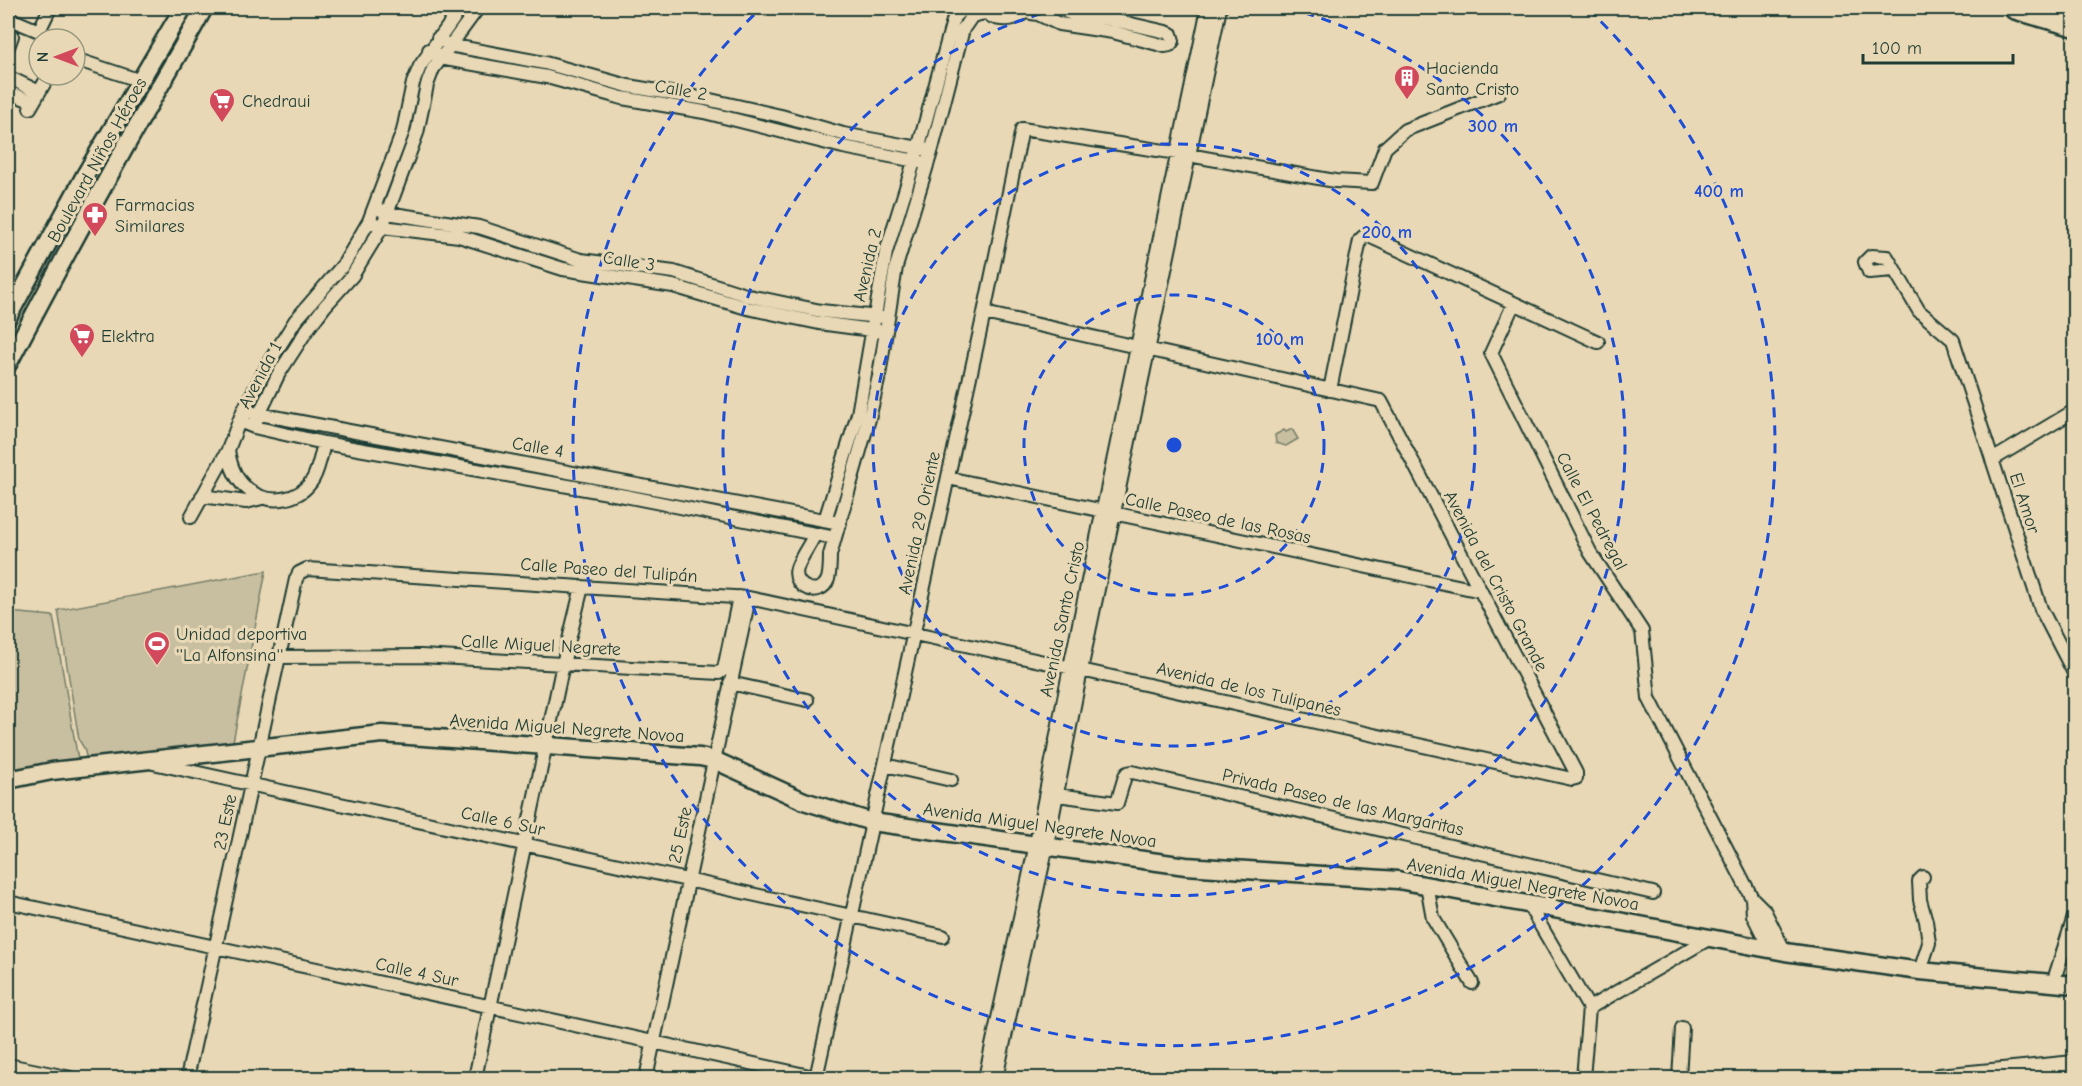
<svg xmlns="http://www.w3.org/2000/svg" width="2082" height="1086" font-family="'Comic Neue',sans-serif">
<rect width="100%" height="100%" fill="#e9d8b5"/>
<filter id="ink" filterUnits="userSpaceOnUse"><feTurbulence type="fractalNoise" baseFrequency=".0167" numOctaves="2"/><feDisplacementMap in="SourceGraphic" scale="12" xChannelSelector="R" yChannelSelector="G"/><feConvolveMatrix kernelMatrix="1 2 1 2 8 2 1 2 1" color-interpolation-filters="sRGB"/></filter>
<g filter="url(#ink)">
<!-- park -->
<path fill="#c8bfa0" stroke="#747e6a" stroke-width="1.5" d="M 1292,429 L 1298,439 L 1286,446 L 1276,443 L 1275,435 L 1284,430 L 1286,432 Z
M 266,571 L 232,747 L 89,768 L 84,748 L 79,740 L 58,610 Z
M 8,612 L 53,616 L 80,771 L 8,781 Z"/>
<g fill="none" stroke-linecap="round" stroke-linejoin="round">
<defs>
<path id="street" d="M 981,8 C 994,23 1016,23 1029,8
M 1025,12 L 1038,14 L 1059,24 L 1113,32 L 1165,46 L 1170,45 L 1173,41 L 1171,34 L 1166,32 L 1109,19 L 1072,14 L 1056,8
M 8,18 L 39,31 L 50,8
M 438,38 L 449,45 L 545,63 L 628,86 L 706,99 L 781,116 L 843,134 L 924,149
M 8,47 L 12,36
M 429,50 L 440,58 L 547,77 L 622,98 L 704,112 L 843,147 L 921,162
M 75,59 L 141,81
M 8,77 L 39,92
M 8,92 L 33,102
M 30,108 L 49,75
M 375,207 L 387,213 L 479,227 L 581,260 L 674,272 L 749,296 L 821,311 L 879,317
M 369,221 L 382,227 L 459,236 L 563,269 L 673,286 L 747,308 L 819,323 L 879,331
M 1894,270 L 1869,272 L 1865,262 L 1871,256 L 1887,257 L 1919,311 L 1953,340 L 2041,609 L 2074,673
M 1514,303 L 1491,353 L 1590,552 L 1642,631 L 1649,698 L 1752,898 L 1764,910 L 1785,952
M 1330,390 L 1360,240 L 1363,237 L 1369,236 L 1598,342
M 243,411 L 840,523
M 239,421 L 254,427 L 324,443 L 625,496 L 835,538
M 256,421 L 278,375 L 307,330 L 325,306 L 352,276 L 382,227 L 417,133 L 427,85 L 433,69 L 478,8
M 228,450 C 230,464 236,481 249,490 C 269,506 300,501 313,479 C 319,468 321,455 324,443
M 1992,460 L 2074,411
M 948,478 L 1481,591
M 202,496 L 246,502 L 262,498
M 191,517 L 228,450 L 243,411 L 270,361 L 295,321 L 344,264 L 369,221 L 403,131 L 413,83 L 420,66 L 461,8
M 825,520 L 858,414 L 886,252 L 918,149 L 954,17 L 963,8
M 815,534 C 810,545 801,556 797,568 C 791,588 821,599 828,579 C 830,572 830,563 830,555 L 869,419 L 879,376 L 896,267 L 932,149 L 963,29 L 972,16 L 985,13
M 280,657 L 421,656 L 719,673 L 724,669 L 739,597
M 730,683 L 807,700
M 153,763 L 943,936
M 885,765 L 951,780
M 1050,794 L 1117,803 L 1125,776 L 1127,773 L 1132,772 L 1653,893
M 1427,885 L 1433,918 L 1472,983
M 1752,898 L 1753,915 L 1770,949
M 8,902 L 819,1078
M 1528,904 L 1589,1008
M 1920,971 L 1929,943 L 1926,921 L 1920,900 L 1919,881 L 1923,877
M 2053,983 L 2074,917
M 8,1065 L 71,1078
M 187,1078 L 296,579 L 299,573 L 307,569 L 749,598 L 1081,670 L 1572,779 L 1576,778 L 1576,773 L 1381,401 L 984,313
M 475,1078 L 563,664 L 582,587
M 646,1078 L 749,598
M 816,1078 L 984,313 L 1022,129 L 1177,153 L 1335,181 L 1372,183 L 1385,148 L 1405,130 L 1499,93
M 985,1078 L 1036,844 L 1070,667 L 1208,8
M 996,1078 L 1047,845 L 1081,670 L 1220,8
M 1583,1078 L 1589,1008 L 1710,938
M 1679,1078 L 1682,1028"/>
<path id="secondary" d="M 8,317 L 85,175 L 183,8
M 8,364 C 51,282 95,200 141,119 C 162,82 184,45 204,8
M 8,780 L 52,771 L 382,734 L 700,757 L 714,760 L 804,801 L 872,822 L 1186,866 L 1398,880 L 1785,952 L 1920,971 L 2074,985"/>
<path id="primary" d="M 1939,1078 L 2074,1065"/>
<path id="highway" d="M 2015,8 L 2074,25"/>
</defs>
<!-- street casing -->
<use href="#street" stroke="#1f3d34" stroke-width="16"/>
<!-- secondary casing -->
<use href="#secondary" stroke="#1f3d34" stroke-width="21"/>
<!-- primary casing -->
<use href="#primary" stroke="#1f3d34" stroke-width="22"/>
<!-- highway casing -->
<use href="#highway" stroke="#1f3d34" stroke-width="26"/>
<!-- street -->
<use href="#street" stroke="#e9d8b5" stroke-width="12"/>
<!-- secondary -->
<use href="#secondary" stroke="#e9d8b5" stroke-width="16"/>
<!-- primary -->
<use href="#primary" stroke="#e9d8b5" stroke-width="18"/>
<!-- highway -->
<use href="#highway" stroke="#e9d8b5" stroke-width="21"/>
</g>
</g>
<!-- distance rings -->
<g fill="none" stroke="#1d4ed8" stroke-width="3" stroke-dasharray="10 8">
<circle cx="1174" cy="445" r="150"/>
<circle cx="1174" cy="445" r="301"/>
<path d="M1287 8A451 451 0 1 1 1061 8"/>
<path d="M1588 9A601 601 0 1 1 760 9"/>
</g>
<!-- icons -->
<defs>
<symbol id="building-pin" viewBox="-11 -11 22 30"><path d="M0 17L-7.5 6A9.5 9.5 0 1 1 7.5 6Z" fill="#d1495b" stroke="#e9d8b5"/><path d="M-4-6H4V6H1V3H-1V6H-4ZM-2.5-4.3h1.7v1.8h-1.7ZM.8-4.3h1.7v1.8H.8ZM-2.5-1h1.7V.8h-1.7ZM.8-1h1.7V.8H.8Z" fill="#fff"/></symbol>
<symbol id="supermarket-pin" viewBox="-11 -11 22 30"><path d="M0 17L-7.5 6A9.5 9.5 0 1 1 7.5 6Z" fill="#d1495b" stroke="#e9d8b5"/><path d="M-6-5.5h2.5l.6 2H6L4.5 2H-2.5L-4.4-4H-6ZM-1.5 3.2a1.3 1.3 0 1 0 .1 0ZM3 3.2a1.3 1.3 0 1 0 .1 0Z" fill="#fff"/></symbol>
<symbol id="pharmacy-pin" viewBox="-11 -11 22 30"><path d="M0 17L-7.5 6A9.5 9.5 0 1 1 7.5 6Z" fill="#d1495b" stroke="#e9d8b5"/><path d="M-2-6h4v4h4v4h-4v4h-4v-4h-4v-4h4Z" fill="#fff"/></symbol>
<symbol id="stadium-pin" viewBox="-11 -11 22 30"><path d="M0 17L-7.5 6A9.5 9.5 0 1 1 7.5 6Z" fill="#d1495b" stroke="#e9d8b5"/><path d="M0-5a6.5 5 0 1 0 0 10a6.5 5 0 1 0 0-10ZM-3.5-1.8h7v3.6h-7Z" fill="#fff"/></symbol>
</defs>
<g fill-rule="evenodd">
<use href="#building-pin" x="1392" y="63" width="30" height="40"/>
<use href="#supermarket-pin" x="207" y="86" width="30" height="40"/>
<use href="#pharmacy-pin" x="80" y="200" width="30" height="40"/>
<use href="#supermarket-pin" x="67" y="321" width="30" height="40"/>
<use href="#stadium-pin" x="142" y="629" width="30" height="40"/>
</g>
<g text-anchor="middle" stroke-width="6" stroke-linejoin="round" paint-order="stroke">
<!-- poi labels -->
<g font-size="18" fill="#1f3d34" stroke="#e9d8b5" text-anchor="start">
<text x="1426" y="74">Hacienda<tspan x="1426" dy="21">Santo Cristo</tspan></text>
<text x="242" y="107">Chedraui</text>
<text x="115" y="211">Farmacias<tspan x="115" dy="21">Similares</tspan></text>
<text x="101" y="342">Elektra</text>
<text x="176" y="640">Unidad deportiva<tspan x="176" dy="21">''La Alfonsina''</tspan></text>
</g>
<!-- street labels -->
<g font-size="18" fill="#1f3d34" stroke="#e9d8b5">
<text transform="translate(681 90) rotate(10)" y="6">Calle 2</text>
<text transform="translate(97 160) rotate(-61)" y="6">Boulevard Niños Héroes</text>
<text transform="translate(629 261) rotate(9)" y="6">Calle 3</text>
<text transform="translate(867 265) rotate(-77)" y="6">Avenida 2</text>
<text transform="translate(260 375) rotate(-62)" y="6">Avenida 1</text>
<text transform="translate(538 447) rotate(10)" y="6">Calle 4</text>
<text transform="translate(2025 503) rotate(72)" y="6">El Amor</text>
<text transform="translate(1592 511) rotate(62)" y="6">Calle El Pedregal</text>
<text transform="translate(1218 518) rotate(12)" y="6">Calle Paseo de las Rosas</text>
<text transform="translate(919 523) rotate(-78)" y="6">Avenida 29 Oriente</text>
<text transform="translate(609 570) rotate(4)" y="6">Calle Paseo del Tulipán</text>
<text transform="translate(1496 581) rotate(62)" y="6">Avenida del Cristo Grande</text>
<text transform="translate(1062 619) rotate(-78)" y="6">Avenida Santo Cristo</text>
<text transform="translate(541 645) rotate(3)" y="6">Calle Miguel Negrete</text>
<text transform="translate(1249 689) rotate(13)" y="6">Avenida de los Tulipanes</text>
<text transform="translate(567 728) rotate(4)" y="6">Avenida Miguel Negrete Novoa</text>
<text transform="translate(1343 802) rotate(13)" y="6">Privada Paseo de las Margaritas</text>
<text transform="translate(503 821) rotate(12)" y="6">Calle 6 Sur</text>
<text transform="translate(225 822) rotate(-78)" y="6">23 Este</text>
<text transform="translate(1040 825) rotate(8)" y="6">Avenida Miguel Negrete Novoa</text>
<text transform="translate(680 835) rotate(-78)" y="6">25 Este</text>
<text transform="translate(1523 884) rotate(10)" y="6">Avenida Miguel Negrete Novoa</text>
<text transform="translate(417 972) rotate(12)" y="6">Calle 4 Sur</text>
</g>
</g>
<circle cx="1174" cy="445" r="9" fill="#1d4ed8" stroke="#e9d8b5" stroke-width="3"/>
<g font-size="18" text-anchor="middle" font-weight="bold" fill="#1d4ed8" stroke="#e9d8b5" stroke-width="6" stroke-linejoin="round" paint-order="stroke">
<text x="1493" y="132">300 m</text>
<text x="1719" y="197">400 m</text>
<text x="1387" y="238">200 m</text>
<text x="1280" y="345">100 m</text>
</g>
<!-- margin -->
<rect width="2082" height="1086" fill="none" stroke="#e9d8b5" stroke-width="30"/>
<rect x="15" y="15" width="2052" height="1056" fill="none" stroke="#1f3d34" stroke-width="2" filter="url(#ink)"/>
<!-- north arrow -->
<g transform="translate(57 57) rotate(270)"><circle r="28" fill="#e9d8b5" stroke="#989a81" stroke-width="1.5"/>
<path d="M0-4.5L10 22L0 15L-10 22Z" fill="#d1495b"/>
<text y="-9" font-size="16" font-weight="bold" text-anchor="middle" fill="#1f3d34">N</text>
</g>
<!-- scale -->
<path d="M1863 54v9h150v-9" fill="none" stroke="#1f3d34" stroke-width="3"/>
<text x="1872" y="54" font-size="18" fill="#1f3d34" stroke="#e9d8b5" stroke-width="4.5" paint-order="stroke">100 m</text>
</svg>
